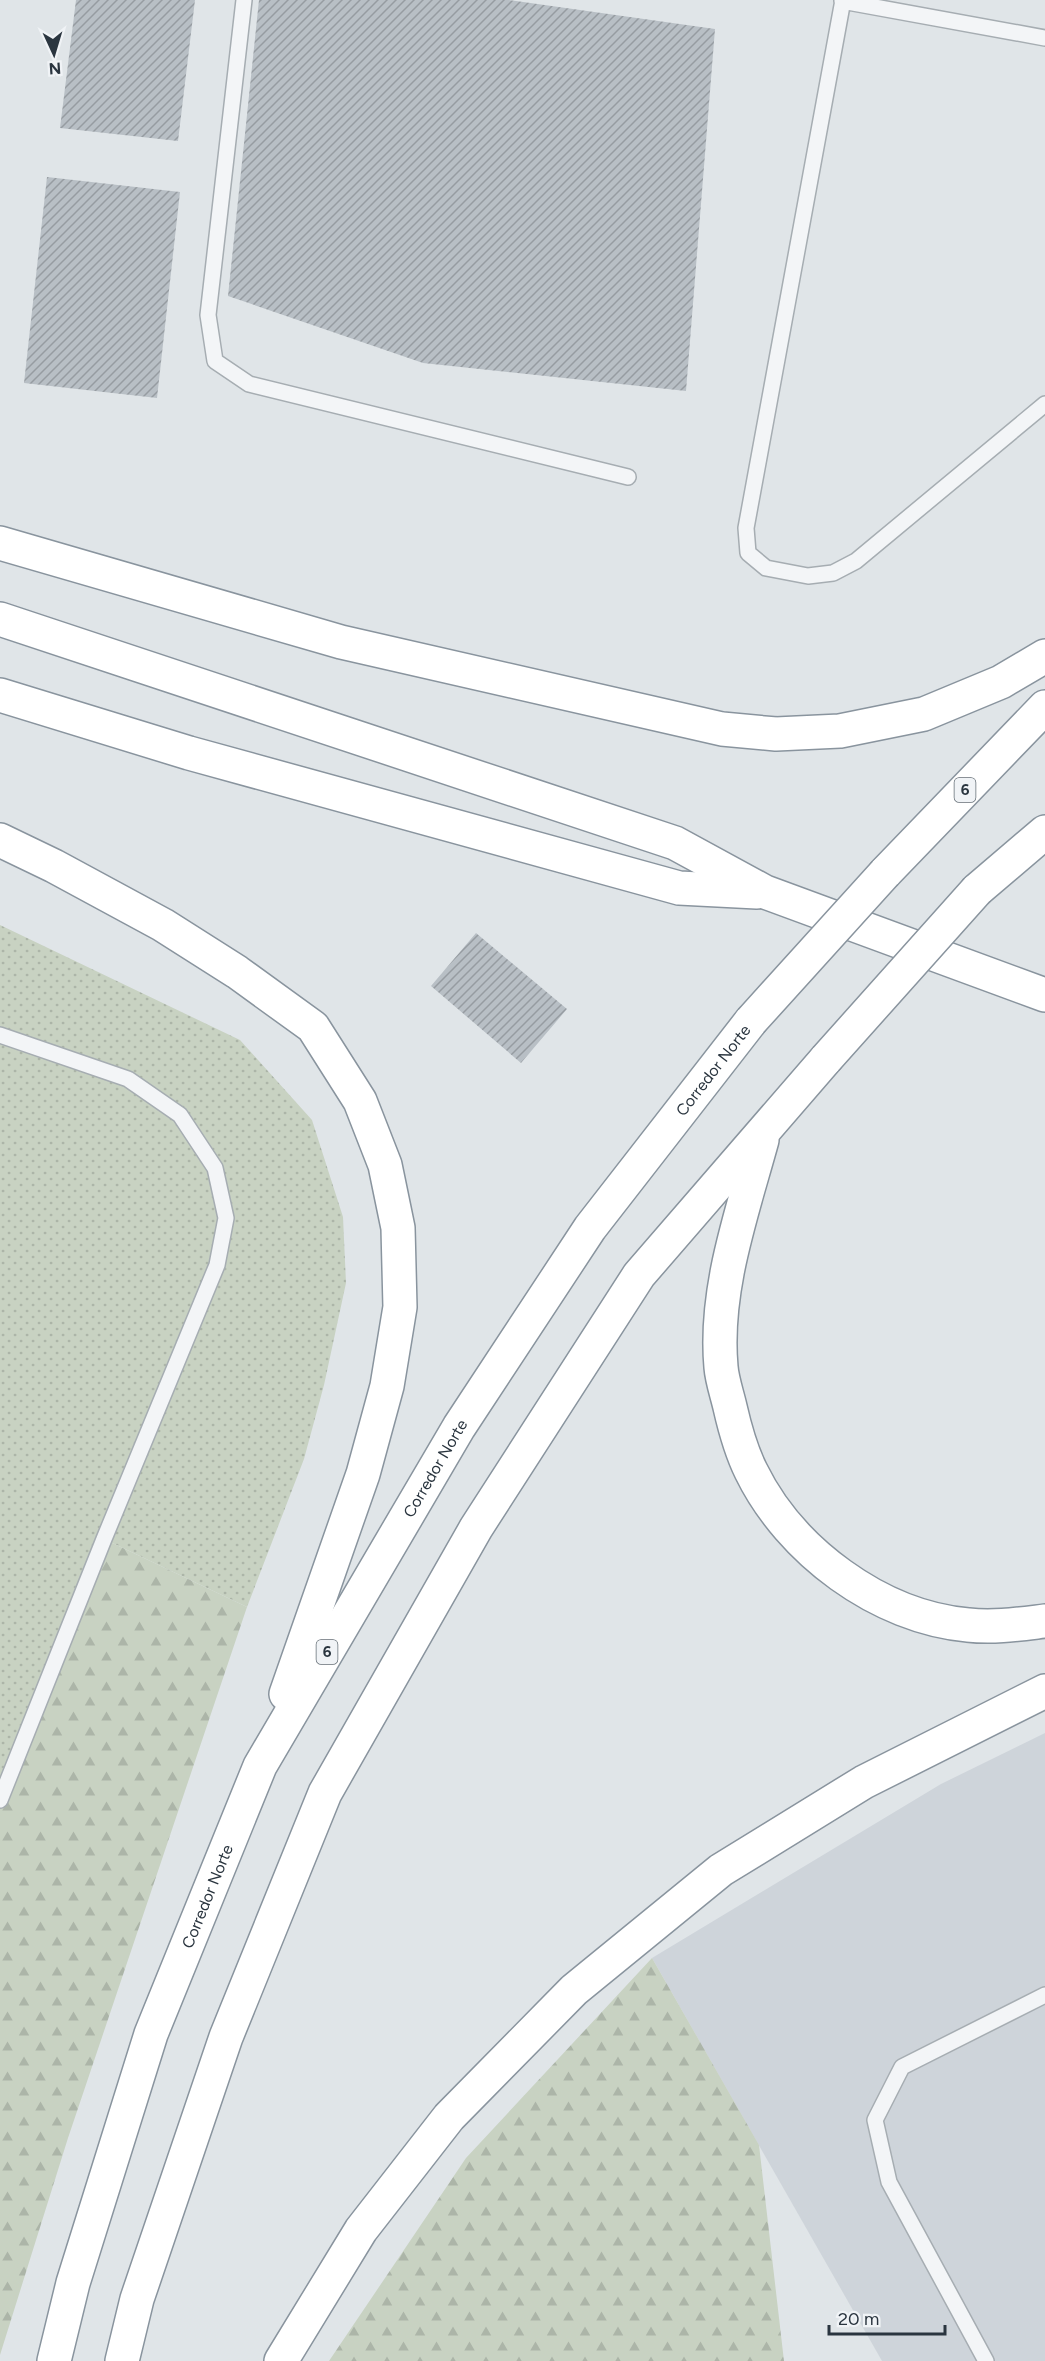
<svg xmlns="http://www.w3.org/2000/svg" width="1045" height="2361" font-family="Figtree,sans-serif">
<defs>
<pattern id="grass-dots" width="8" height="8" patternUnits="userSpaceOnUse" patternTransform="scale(1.5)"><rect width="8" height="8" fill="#c8d2c2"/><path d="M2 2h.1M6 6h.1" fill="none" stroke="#acb5a8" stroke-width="1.8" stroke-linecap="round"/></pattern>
<pattern id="forest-firs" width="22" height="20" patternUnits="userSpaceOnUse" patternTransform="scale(1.5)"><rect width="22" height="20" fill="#c8d2c2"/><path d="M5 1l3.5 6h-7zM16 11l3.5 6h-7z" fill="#acb5a8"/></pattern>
<pattern id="building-hatch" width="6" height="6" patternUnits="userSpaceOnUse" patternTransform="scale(1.5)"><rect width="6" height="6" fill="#b8bfc5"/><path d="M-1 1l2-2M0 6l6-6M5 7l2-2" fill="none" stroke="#969ca1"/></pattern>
</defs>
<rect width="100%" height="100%" fill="#e0e5e8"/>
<!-- built -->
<path fill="#ced4da" d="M 1045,1733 L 1045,2361 L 882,2361 L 652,1958 L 941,1784 Z"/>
<!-- grass -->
<path fill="url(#grass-dots)" d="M 0,925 L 240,1040 L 312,1120 L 343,1217 L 346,1283 L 324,1385 L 304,1459 L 247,1607 L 104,1539 L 0,1800 Z"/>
<!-- forest -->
<path fill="url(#forest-firs)" d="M 104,1539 L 247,1607 L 68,2138 L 0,2355 L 0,1800 Z
M 652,1958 L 759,2145 L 784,2361 L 329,2361 L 466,2158 Z"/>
<!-- building -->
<path fill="url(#building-hatch)" d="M 76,0 L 195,0 L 178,141 L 60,128 Z
M 259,0 L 509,0 L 715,29 L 686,391 L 423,363 L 228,296 Z
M 47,177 L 180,192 L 157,398 L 24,383 Z
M 476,933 L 567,1009 L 521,1063 L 431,986 Z"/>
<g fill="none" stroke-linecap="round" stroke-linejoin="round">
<defs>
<path id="service" d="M 244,0 L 208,315 L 215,361 L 249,384 L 628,477
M 843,0 L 746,528 L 748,553 L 766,568 L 808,576 L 833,573 L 856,561 L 1045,404
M 842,1 L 1045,38
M 0,1035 L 128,1079 L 180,1115 L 215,1168 L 226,1218 L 217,1265 L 104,1539 L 0,1800
M 986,2361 L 889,2182 L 875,2120 L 902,2067 L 1045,1995"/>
<g id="motorway">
<path d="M 0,543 L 341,642 L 722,729 L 776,734 L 840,731 L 924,714 L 1001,682 L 1045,656"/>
<path d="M 0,619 L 675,843 L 765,892 L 1045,995"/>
<path d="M 0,695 L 189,753 L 679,888 L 757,892"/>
<path d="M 0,840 L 54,866 L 163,925 L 237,972 L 313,1027 L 360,1101 L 385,1165 L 398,1228 L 400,1307 L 387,1386 L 363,1474 L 286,1694"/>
<path d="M 885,873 L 1045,707"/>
<path d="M 977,890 L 1045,832"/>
<path d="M 762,1140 C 742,1213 714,1290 721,1367 C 722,1380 727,1394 730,1407 C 735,1429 741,1451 751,1471 C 790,1551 879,1617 968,1625 C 994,1628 1020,1624 1045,1621"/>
<path id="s1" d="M 54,2361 L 73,2283 L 151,2034 L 260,1766 L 459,1427 L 590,1228 L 751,1021"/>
<path d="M 122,2361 L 137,2299 L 226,2037 L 325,1793 L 476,1528 L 639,1275 L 826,1059"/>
<path d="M 281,2361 L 361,2230 L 449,2117 L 574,1990 L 721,1870 L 864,1782 L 1045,1691"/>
</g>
</defs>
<!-- service casing -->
<use href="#service" stroke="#a6adb2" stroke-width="18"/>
<!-- motorway casing -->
<use href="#motorway" stroke="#89949e" stroke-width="36"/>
<!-- service -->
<use href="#service" stroke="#f3f5f7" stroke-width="15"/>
<!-- motorway -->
<use href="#motorway" stroke="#fff" stroke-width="33"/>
<defs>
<path id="motorway-bridge" d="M 751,1021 L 885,873
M 826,1059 L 977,890"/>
</defs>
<!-- motorway-bridge casing -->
<use href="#motorway-bridge" stroke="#89949e" stroke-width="36" stroke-linecap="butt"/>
<!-- motorway-bridge -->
<use href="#motorway-bridge" stroke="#fff" stroke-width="33"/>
</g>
<g text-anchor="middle" stroke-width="4.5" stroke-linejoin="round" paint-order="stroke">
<!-- shield labels -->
<g fill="#f0f3f6" stroke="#656e76" stroke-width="1.5">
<rect x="954.5" y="778" width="21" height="24" rx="4.5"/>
<rect x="316.5" y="1640" width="21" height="24" rx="4.5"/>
</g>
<g font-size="15" font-weight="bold" fill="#2a353f">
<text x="965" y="795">6</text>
<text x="327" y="1657">6</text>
</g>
<!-- street labels -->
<g font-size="16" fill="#2a353f" stroke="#f0f3f6">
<text dy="6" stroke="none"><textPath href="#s1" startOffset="1462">Corredor Norte</textPath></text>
<text dy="6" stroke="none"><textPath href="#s1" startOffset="976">Corredor Norte</textPath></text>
<text dy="6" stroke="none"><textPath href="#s1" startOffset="490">Corredor Norte</textPath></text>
</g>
</g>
<!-- north arrow -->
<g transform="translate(54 54) rotate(176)" stroke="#f0f3f6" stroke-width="4.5" paint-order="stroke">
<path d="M0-4.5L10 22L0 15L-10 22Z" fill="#2a353f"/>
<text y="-9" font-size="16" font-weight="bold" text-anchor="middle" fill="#2a353f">N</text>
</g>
<!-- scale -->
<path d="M829 2325v9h116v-9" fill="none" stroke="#2a353f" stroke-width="3"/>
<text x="838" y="2325" font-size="18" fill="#2a353f" stroke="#f0f3f6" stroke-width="4.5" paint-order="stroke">20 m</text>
</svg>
